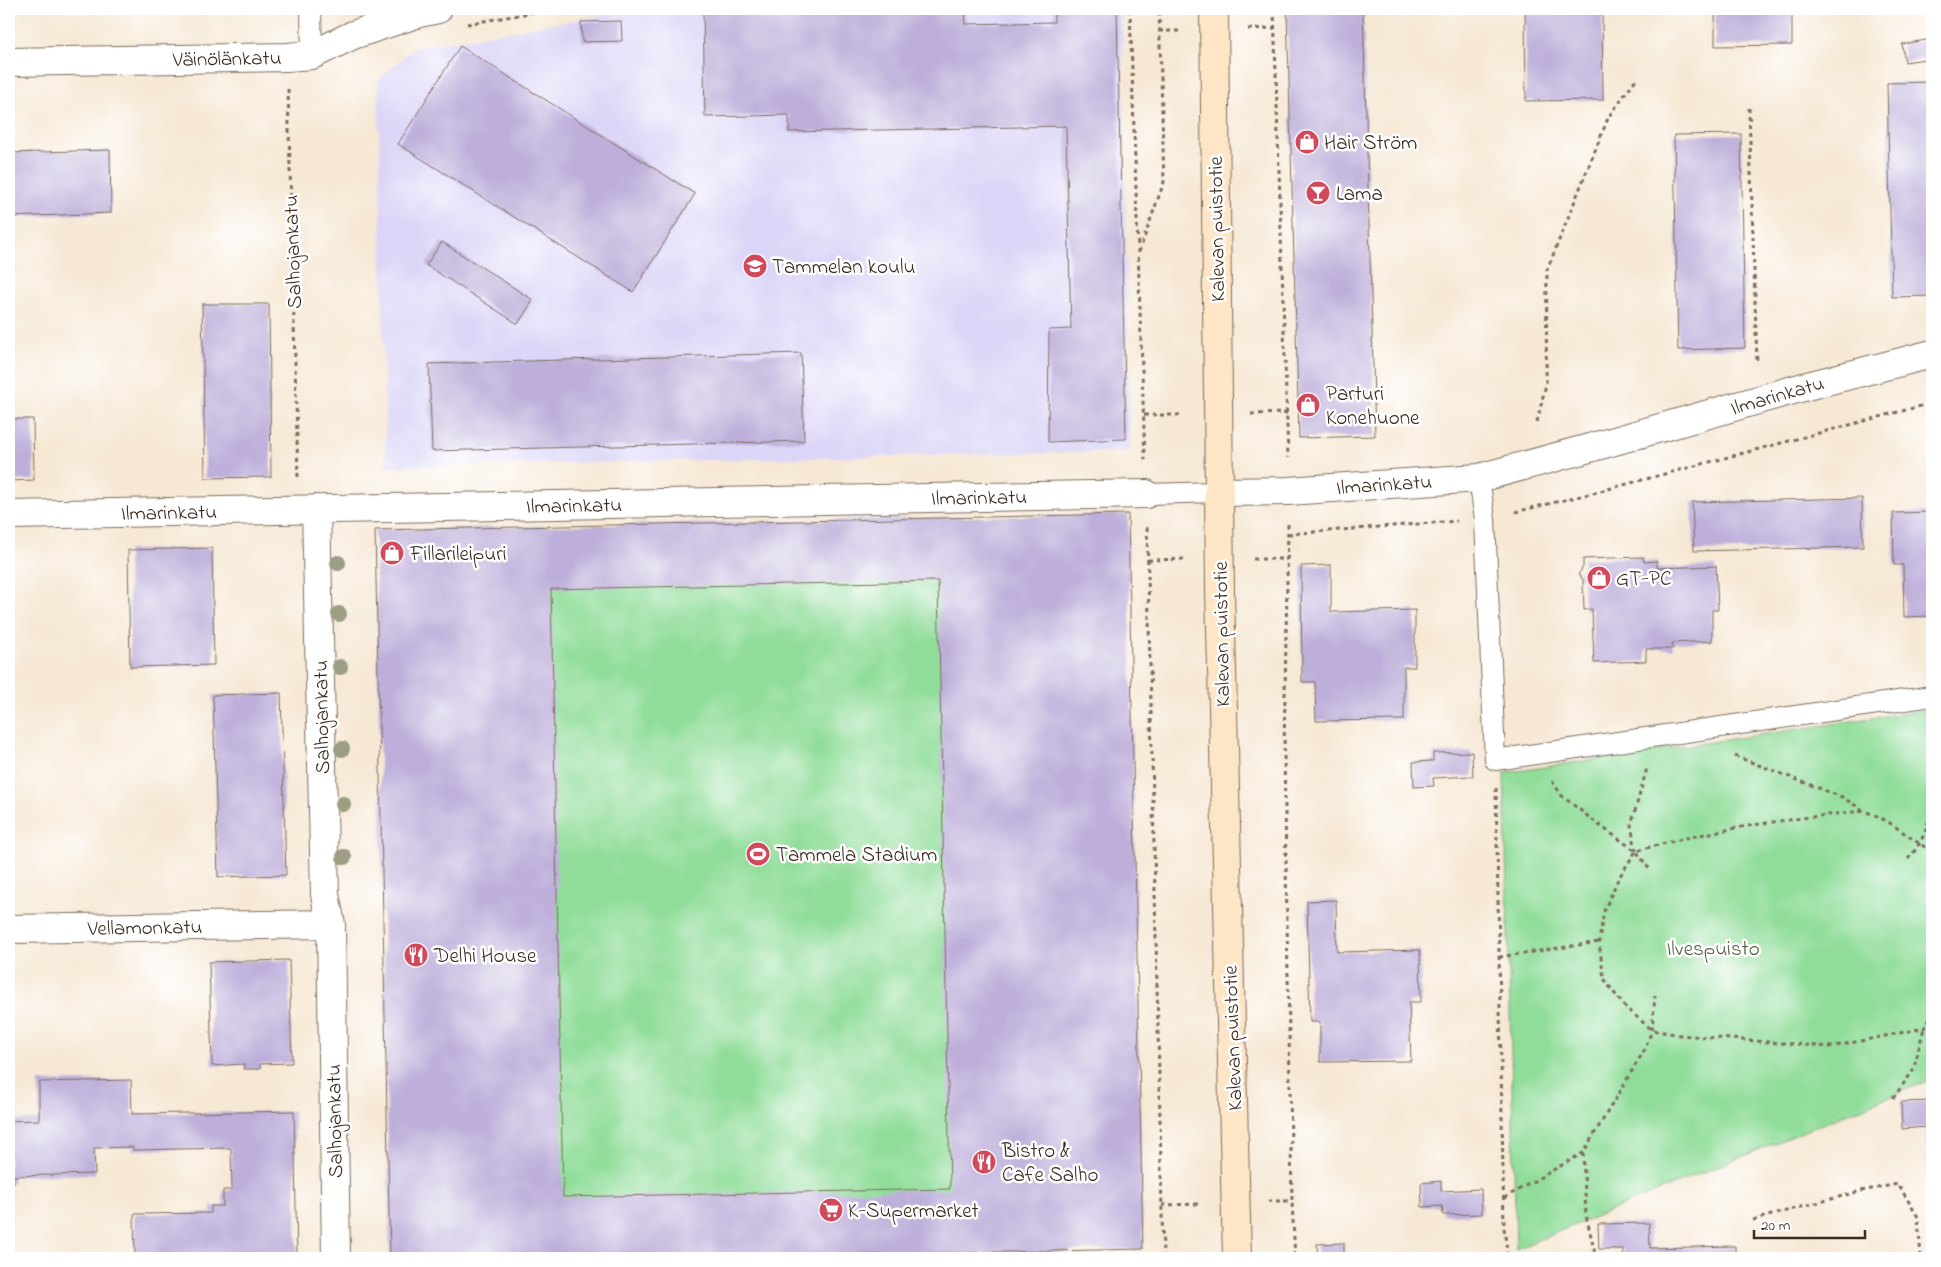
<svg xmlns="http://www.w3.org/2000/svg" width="1941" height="1267" font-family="'Indie Flower',sans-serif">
<rect width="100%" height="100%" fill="#fff"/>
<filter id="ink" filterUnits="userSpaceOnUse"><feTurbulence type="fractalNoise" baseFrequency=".02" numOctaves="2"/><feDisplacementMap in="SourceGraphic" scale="10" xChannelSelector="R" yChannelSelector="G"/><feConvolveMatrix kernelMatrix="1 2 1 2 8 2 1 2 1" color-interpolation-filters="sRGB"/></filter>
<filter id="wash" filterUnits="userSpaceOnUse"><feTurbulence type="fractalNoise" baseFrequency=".0096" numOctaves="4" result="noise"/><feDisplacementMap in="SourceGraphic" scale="20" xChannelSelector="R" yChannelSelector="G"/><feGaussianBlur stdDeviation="1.12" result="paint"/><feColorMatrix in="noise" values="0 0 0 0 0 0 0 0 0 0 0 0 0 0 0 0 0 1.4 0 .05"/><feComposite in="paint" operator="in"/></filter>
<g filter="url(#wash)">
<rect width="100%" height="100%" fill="#f6e8d4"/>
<!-- built -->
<path fill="#dbd6f7" d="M 638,9 L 1122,9 L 1130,451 L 386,467 L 378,80 L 413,48 Z"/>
<!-- green -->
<path fill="#90dd9a" stroke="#66845c" d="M 1054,516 L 1069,1251 L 728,1258 L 463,1258 L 448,529 Z
M 1932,709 L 1932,1079 L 1516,1249 L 1504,773 Z"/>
<g id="blocks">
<!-- building -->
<path fill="#bdafda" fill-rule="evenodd" d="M 703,9 L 965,9 L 966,24 L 1054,22 L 1054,9 L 1117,9 L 1126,439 L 1048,442 L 1049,330 L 1071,329 L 1066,126 L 789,132 L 789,115 L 705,117 Z
M 1287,9 L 1363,9 L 1375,436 L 1299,438 Z
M 1525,9 L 1602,9 L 1603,100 L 1526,101 Z
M 1715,9 L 1792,9 L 1792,45 L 1715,46 Z
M 621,21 L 622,41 L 582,42 L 581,22 Z
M 1932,39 L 1932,58 L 1905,62 L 1902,44 Z
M 460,46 L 695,194 L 633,292 L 398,144 Z
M 1932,82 L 1932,296 L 1892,297 L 1887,83 Z
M 1741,134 L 1745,348 L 1678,350 L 1674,135 Z
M 110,150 L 111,213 L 9,217 L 9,153 Z
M 442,242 L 533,300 L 518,324 L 426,265 Z
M 9,263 L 10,263 L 12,314 L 9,314 Z
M 202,304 L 269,304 L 271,477 L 205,478 Z
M 801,353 L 804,441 L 432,451 L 429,364 Z
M 9,419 L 33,419 L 34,480 L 9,481 Z
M 1862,498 L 1863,547 L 1694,551 L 1692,502 Z
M 1932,512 L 1932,616 L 1904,617 L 1903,565 L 1894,565 L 1893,513 Z
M 1128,514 L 1143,1249 L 728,1258 L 390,1258 L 375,530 ZM 938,581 L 950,1189 L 563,1197 L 551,589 Z
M 212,548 L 214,665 L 130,667 L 128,550 Z
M 1643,557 L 1644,562 L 1657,561 L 1657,568 L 1716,566 L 1718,610 L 1712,610 L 1712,641 L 1672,643 L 1673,649 L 1646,649 L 1646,661 L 1594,663 L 1592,609 L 1584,610 L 1583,579 L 1578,575 L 1583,567 L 1583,559 Z
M 1331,565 L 1331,612 L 1415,610 L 1415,667 L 1404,667 L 1404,720 L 1316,721 L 1315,682 L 1302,682 L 1301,566 Z
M 281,693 L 286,875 L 218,877 L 213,695 Z
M 1472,752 L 1473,776 L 1433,778 L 1434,786 L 1414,787 L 1413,762 L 1433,761 L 1433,753 Z
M 1336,900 L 1337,952 L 1420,950 L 1421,1002 L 1409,1002 L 1411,1061 L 1320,1062 L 1320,1022 L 1310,1022 L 1307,901 Z
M 289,960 L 292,1063 L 260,1064 L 260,1069 L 244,1069 L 244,1064 L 212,1066 L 209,962 Z
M 131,1080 L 132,1114 L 294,1111 L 297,1258 L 135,1258 L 134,1214 L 211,1213 L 211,1206 L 223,1206 L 223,1190 L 232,1190 L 231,1148 L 133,1150 L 133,1147 L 94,1148 L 95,1174 L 13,1176 L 14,1183 L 9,1183 L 9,1121 L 39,1120 L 39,1082 Z
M 1932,1101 L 1932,1194 L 1928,1194 L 1926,1127 L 1902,1129 L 1901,1102 Z
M 1441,1181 L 1441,1191 L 1481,1189 L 1482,1214 L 1443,1215 L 1442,1206 L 1422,1207 L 1421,1183 Z
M 1649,1223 L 1650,1248 L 1735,1246 L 1735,1258 L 1623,1258 L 1623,1249 L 1599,1249 L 1598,1224 Z
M 1344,1243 L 1344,1258 L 1318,1258 L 1317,1244 Z"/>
</g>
</g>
<g filter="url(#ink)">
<use href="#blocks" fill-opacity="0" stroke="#7c6c5e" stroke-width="1"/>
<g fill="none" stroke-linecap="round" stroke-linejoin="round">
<defs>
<path id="lane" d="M 311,9 L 312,55
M 1479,478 L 1485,519 L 1495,760 L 1932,696
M 1146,494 L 1219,492"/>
<path id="street" d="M 9,62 L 287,57 L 312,55 L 353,35 L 419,13 L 438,9
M 1219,492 L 1288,491 L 1479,478 L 1604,444 L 1807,386 L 1932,354
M 316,509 L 325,895 L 331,924 L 336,1258
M 9,515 L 1146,494
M 9,929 L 331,924"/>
<path id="secondary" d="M 1214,9 L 1220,591 L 1237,1258"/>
</defs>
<!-- lane casing -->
<use href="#lane" stroke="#7c6c5e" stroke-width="22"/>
<!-- street casing -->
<use href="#street" stroke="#7c6c5e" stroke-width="30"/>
<!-- secondary casing -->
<use href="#secondary" stroke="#7c6c5e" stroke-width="30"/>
<!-- path -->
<path stroke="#7c6c5e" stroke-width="3" stroke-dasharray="4 4" stroke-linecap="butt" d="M 1130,9 L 1145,460
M 1274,9 L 1288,458
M 467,24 L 552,9
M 1248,29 L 1275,28
M 1159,31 L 1182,31
M 288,89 L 298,478
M 1749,108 L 1757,364
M 1139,252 L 1164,182 L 1159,9
M 1251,414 L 1288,413
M 1144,415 L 1184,415
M 1537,422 L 1546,384 L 1547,270 L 1609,116 L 1636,79
M 1515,512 L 1593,493 L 1932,403
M 1288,524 L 1284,752 L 1292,1201 L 1295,1258
M 1147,527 L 1163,1258
M 1288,534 L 1457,521
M 1253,559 L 1287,559
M 1148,560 L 1187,559
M 1735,756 L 1842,797 L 1864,811
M 1552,781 L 1562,796 L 1599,825 L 1636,851 L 1650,870
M 1496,788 L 1504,1228 L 1508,1258
M 1636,851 L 1631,825 L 1647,768
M 1932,851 C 1910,840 1891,819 1866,812 C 1858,810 1838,814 1828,815 C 1763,822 1699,833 1636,851 L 1618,879 L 1604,911 L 1599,942 L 1604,979 L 1624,1006 L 1652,1030 L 1680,1035 L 1831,1047 L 1924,1028 L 1932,1016
M 1908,859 C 1925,840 1930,822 1932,797
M 1499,957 L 1599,942
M 1893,1098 L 1913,1071 L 1924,1028
M 1583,1153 L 1586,1215 L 1596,1258
M 1504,1198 L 1583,1153 L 1645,1049 L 1652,1030 L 1655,996
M 1268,1201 L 1292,1201
M 1162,1205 L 1202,1204
M 1753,1220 L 1861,1191 L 1898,1184 L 1918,1217 L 1921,1258"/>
<!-- lane -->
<use href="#lane" stroke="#fff" stroke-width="20"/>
<!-- street -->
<use href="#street" stroke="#fff" stroke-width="28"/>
<!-- secondary -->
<use href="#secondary" stroke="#fde5c5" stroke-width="28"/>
</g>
<!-- trees -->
<g fill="#9d9d84">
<circle cx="338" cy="563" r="8"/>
<circle cx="339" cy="614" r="8"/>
<circle cx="340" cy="667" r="8"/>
<circle cx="342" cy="749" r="8"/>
<circle cx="343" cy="804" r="8"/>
<circle cx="344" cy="857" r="8"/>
</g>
</g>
<!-- icons -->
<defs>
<symbol id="shop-disc" viewBox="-11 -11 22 22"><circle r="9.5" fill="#d1495b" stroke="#fff"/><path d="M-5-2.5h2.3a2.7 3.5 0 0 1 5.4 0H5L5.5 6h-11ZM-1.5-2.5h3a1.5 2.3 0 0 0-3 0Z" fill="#fff"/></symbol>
<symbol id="bar-disc" viewBox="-11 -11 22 22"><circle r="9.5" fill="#d1495b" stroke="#fff"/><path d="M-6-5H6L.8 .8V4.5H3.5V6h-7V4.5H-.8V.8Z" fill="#fff"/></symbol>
<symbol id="school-disc" viewBox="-11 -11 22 22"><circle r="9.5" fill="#d1495b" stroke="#fff"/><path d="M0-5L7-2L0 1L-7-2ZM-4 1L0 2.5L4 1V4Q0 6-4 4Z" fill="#fff"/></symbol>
<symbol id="stadium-disc" viewBox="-11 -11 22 22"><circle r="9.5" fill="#d1495b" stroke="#fff"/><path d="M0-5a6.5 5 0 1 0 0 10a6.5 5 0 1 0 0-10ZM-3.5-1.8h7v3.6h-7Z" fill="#fff"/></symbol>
<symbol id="restaurant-disc" viewBox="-11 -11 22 22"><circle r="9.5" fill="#d1495b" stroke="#fff"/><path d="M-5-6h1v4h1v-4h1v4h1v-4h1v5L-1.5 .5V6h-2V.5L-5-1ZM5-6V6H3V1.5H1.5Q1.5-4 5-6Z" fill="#fff"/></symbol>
<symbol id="supermarket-disc" viewBox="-11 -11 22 22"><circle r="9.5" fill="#d1495b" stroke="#fff"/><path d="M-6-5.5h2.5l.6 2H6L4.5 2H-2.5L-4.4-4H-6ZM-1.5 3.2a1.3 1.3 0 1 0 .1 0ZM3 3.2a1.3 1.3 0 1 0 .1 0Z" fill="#fff"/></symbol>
</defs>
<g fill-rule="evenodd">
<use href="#shop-disc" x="1293" y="128" width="28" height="28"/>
<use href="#bar-disc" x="1304" y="179" width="28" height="28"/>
<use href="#school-disc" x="741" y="252" width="28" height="28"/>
<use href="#shop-disc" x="1294" y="391" width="28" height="28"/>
<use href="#shop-disc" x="378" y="539" width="28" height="28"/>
<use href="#shop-disc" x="1585" y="564" width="28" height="28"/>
<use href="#stadium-disc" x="744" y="840" width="28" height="28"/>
<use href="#restaurant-disc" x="402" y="941" width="28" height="28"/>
<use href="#restaurant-disc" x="970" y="1148" width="28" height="28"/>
<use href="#supermarket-disc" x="817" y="1196" width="28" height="28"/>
</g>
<g text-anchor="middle" stroke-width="5" stroke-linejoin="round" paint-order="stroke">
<!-- street labels -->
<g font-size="21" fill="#3b2a1e" stroke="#fff">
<text transform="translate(227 58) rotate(-1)" y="7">Väinölänkatu</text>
<text transform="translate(1216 229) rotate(-91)" y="7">Kalevan puistotie</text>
<text transform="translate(292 252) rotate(-92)" y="7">Salhojankatu</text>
<text transform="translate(1777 395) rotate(-16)" y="7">Ilmarinkatu</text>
<text transform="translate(1384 484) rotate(-4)" y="7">Ilmarinkatu</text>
<text transform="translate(979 497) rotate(-1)" y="7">Ilmarinkatu</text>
<text transform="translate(574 505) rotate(-1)" y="7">Ilmarinkatu</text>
<text transform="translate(169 512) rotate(-1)" y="7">Ilmarinkatu</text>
<text transform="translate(1221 634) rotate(-91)" y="7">Kalevan puistotie</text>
<text transform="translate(321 717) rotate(-91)" y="7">Salhojankatu</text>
<text transform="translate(145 927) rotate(-1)" y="7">Vellamonkatu</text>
<text transform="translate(1232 1038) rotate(-92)" y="7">Kalevan puistotie</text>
<text transform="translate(334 1121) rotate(-91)" y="7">Salhojankatu</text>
</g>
<!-- poi labels -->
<g font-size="21" fill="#3b2a1e" stroke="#fff" text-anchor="start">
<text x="1324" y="149">Hair Ström</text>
<text x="1336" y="200">Lama</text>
<text x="772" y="273">Tammelan koulu</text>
<text x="1326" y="400">Parturi<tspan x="1326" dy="24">Konehuone</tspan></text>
<text x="410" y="560">Fillarileipuri</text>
<text x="1616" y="585">GT-PC</text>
<text x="776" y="861">Tammela Stadium</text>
<text x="434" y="962">Delhi House</text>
<text x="1002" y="1157">Bistro &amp;<tspan x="1002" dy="24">Cafe Salho</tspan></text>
<text x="848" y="1217">K-Supermarket</text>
</g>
<!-- park labels -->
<g font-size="21" fill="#546043" stroke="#fff">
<text x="1713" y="955">Ilvespuisto</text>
</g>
</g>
<!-- margin -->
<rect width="1941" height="1267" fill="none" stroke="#fff" stroke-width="30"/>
<!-- scale -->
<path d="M1754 1230v8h111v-8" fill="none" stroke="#3b2a1e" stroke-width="2.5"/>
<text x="1761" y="1230" font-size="15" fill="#3b2a1e" stroke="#ffffff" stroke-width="4" paint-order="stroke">20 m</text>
</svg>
